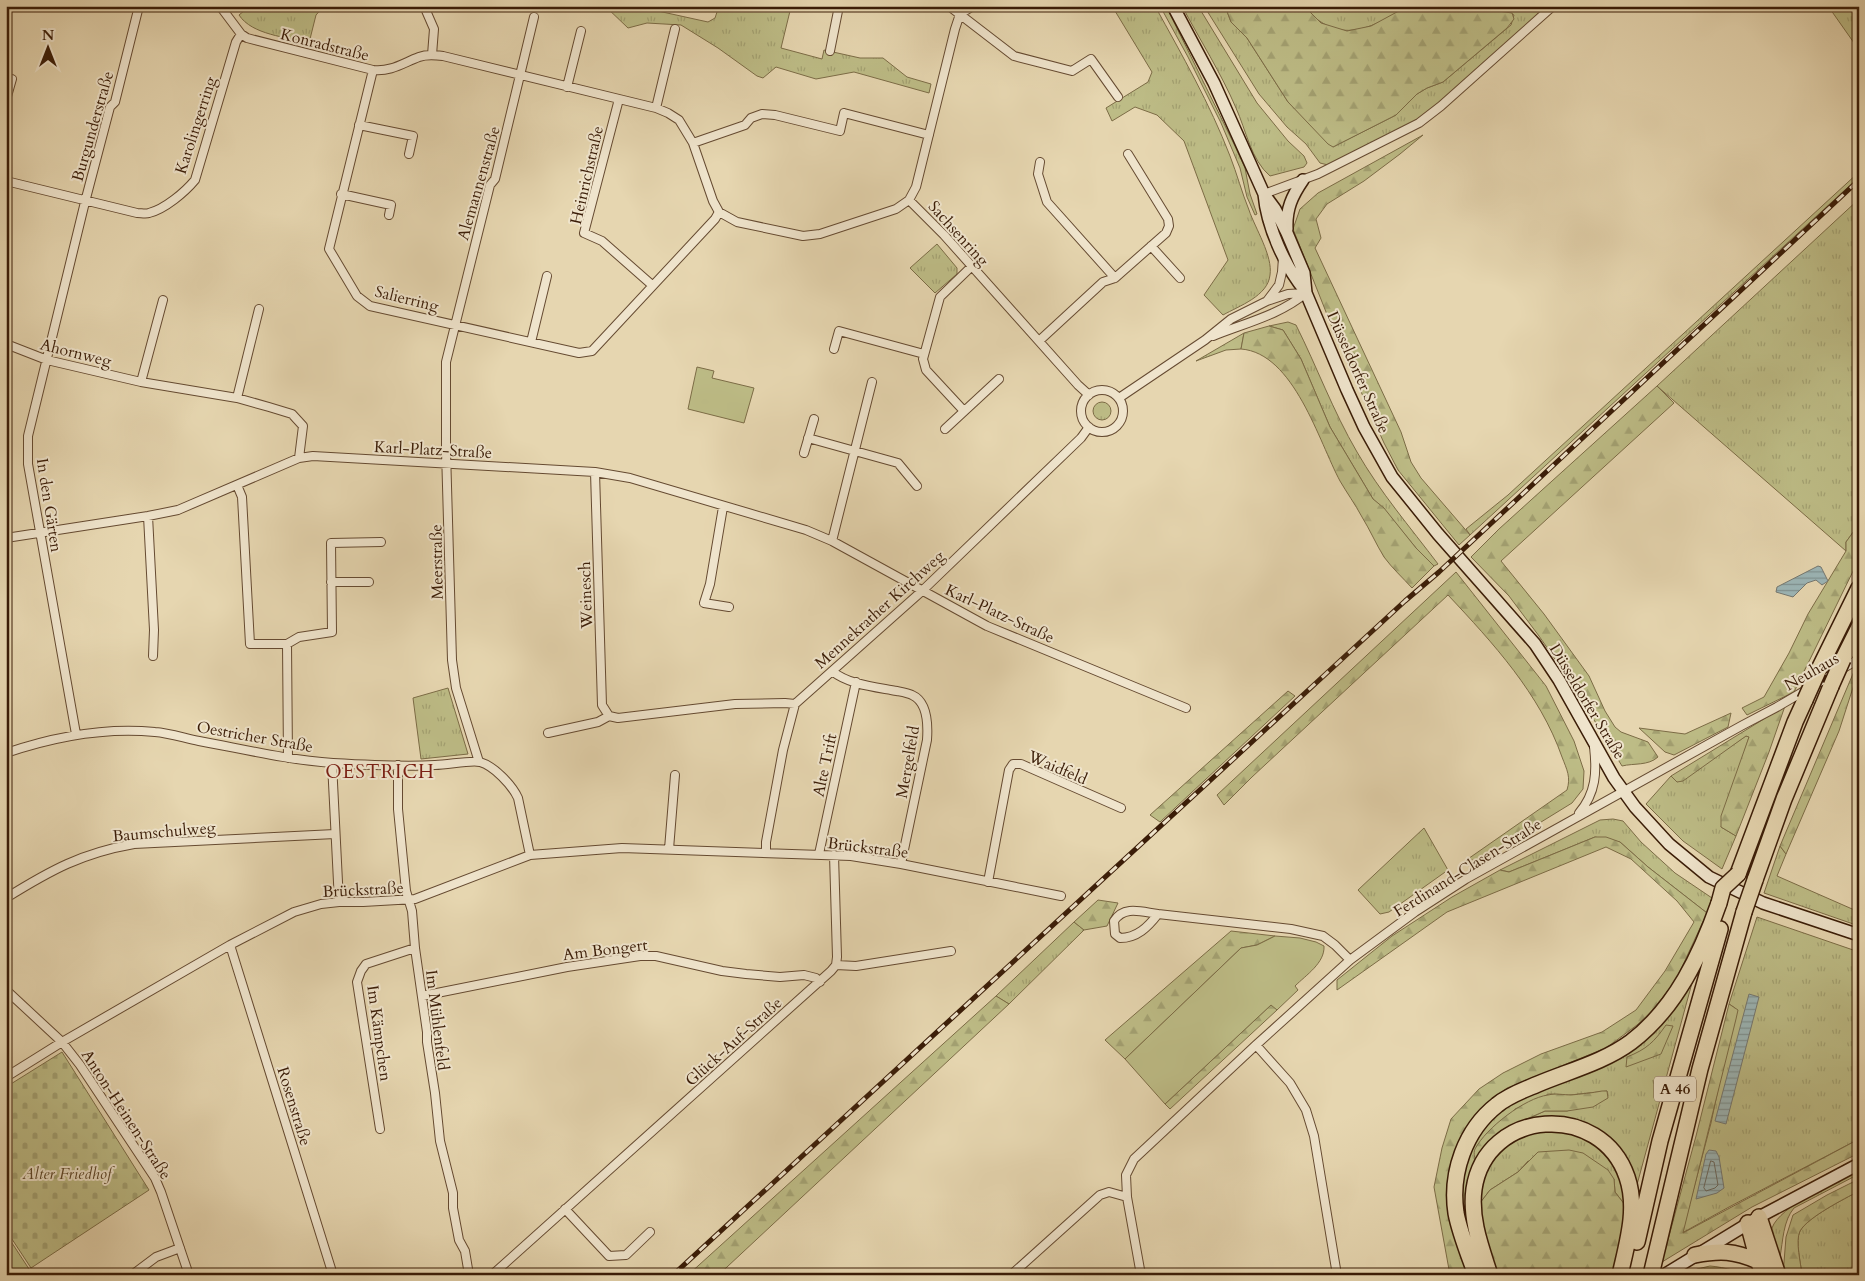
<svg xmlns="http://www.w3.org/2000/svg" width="1865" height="1281" font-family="Cardo,serif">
<defs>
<pattern id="grass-tufts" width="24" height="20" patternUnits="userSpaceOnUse" patternTransform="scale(1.25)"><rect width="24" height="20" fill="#bdbc86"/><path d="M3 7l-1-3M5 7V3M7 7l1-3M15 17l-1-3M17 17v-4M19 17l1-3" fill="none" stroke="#a3a172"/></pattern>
<pattern id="forest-firs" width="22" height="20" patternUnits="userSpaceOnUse" patternTransform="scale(1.25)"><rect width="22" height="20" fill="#bdbc86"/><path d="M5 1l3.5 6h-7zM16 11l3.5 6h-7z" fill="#a3a172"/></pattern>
<pattern id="cemetery-stones" width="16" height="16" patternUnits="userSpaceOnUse" patternTransform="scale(1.25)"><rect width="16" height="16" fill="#bdbc86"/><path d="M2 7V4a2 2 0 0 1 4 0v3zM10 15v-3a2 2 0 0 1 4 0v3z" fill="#a3a172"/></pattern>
<pattern id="water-rules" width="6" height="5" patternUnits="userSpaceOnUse" patternTransform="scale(1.25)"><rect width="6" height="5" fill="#9cb6b7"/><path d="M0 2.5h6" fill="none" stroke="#809393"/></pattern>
</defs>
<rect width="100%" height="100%" fill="#e6d6b0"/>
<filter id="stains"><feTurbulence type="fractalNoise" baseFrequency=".004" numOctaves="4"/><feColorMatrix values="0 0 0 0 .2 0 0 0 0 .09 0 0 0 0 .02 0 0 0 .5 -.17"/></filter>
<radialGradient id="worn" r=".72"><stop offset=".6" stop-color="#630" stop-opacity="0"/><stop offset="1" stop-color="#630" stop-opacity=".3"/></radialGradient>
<!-- grass -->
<path fill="url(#grass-tufts)" stroke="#7c6c46" d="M 250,6 L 324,6 L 316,15 L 309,43 C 287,37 252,35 239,15 Z
M 605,6 L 655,6 L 658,11 L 708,22 L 715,18 L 719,6 L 788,6 L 790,11 L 781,48 L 822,59 L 824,50 L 860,58 L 883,58 L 907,77 L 931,84 L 929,93 L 854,72 L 816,79 L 776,67 L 763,78 L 757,76 L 718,48 L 681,25 L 647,23 L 628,28 Z
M 1112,6 L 1155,6 C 1182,55 1210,104 1230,156 C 1237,174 1242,193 1249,210 C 1255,228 1273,256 1270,275 C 1268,296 1239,306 1223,315 L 1204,295 L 1228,260 L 1184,141 L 1157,115 L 1135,107 L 1112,121 L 1106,108 L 1148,82 L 1152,72 Z
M 1160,6 L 1166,6 L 1233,142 L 1245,168 L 1250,194 L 1257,214 L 1255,215 L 1247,197 L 1240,168 L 1221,123 L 1188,57 Z
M 1182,6 L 1198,6 L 1257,103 L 1288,141 L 1304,156 L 1307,163 L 1304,167 L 1270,176 C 1251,160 1246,130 1236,108 C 1221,73 1200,40 1182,6 Z
M 1204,6 L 1225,6 L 1231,22 L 1247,38 L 1288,102 L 1333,147 L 1396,115 L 1417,94 L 1427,88 L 1443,82 L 1511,25 L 1514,15 C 1504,8 1477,8 1464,6 L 1546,6 C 1510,40 1475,77 1435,107 C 1403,131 1364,147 1328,165 L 1320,163 L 1306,144 L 1287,127 L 1259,94 Z
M 1304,6 L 1408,6 C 1382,22 1350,42 1321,22 C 1314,18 1309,12 1304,6 Z
M 1828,6 L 1859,6 L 1859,50 Z
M 1859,172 L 1859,177 L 1470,535 L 1466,529 L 1508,495 Z
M 1859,199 L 1859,524 L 1846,542 L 1846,551 L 1657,386 Z
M 937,244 L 957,268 L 957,274 L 935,293 L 910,268 Z
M 1288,322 L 1296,325 C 1317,367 1333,411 1357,452 C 1380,492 1410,527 1438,564 L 1434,566 L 1416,548 L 1384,509 L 1373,499 L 1330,427 L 1301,359 L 1283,330 L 1269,326 Z
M 1244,333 L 1241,349 L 1226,350 L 1196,361 Z
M1093 411a9 9 0 1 1 18 0a9 9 0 1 1-18 0Z
M 448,688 L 468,754 L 421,759 L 413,698 Z
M 1746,736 L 1749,737 L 1721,827 L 1736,836 L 1722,869 L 1683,841 L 1646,804 L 1671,776 L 1677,782 Z
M 1613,819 L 1623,821 L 1641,842 L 1675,873 L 1712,898 L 1707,913 L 1648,867 L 1620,842 L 1595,837 L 1509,872 L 1500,870 L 1600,820 Z
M 1424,828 L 1448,870 L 1389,912 L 1380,914 L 1358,890 Z
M 1780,846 L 1786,854 L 1777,876 L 1859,912 L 1859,926 L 1764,893 Z
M 1757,917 L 1859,952 L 1859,1139 L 1729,1207 L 1682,1233 L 1711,1123 L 1735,1008 L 1729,1004 Z
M 1074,922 L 1084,930 L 1009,1004 L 996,996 Z
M 1695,972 L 1635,1192 L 1622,1157 L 1549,1117 L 1520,1122 L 1545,1111 L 1567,1111 L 1607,1098 L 1607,1091 L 1570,1095 L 1549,1094 L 1515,1109 L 1476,1163 L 1486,1275 L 1470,1245 L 1459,1194 L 1471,1143 L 1499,1107 L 1623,1053 Z
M 1559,1129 L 1601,1146 L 1624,1179 L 1625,1205 L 1615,1192 L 1614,1179 L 1528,1161 L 1518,1172 L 1490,1190 L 1480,1203 L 1479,1188 L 1488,1166 L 1501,1148 L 1519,1134 Z
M 1859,1171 L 1859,1174 L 1794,1208 C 1783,1221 1783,1241 1780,1257 L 1774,1258 C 1773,1249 1769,1237 1772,1228 C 1779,1207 1838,1178 1859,1171 Z
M 1859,1191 L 1859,1275 L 1802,1275 C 1801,1264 1795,1241 1800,1231 C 1808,1217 1844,1199 1859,1191 Z
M 1710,1266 C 1726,1267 1740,1274 1756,1271 L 1759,1275 L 1689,1275 L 1697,1269 Z"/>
<!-- forest -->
<path fill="url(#forest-firs)" stroke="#7c6c46" d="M 1225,6 L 1304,6 L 1321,23 L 1347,31 L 1371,26 L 1408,6 L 1464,6 L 1512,13 L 1514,19 L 1507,28 L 1443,82 L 1427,88 L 1417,94 L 1396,115 L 1333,147 L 1328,144 L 1288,102 L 1247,38 L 1231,22 Z
M 1423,135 L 1400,154 L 1364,181 L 1327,204 L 1316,219 L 1321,238 L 1315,248 L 1401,432 L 1411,462 L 1421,478 L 1470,535 L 1459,545 L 1398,470 L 1384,443 L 1332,327 L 1293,229 L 1300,209 L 1318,193 Z
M 1269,326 L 1283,330 L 1301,359 L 1330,427 L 1373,499 L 1384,508 L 1416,548 L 1434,566 L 1412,588 C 1403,578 1392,568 1384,557 C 1376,544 1370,530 1362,517 C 1355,504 1347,493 1340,481 C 1319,442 1294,353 1241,349 L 1244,333 Z
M 1657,386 L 1674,403 L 1501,561 L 1544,614 L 1589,676 L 1605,711 L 1615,727 L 1621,732 L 1648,742 L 1658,757 C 1648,766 1634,763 1622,766 L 1571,682 L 1539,636 L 1509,596 L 1471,557 L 1499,529 Z
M 1859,524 L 1859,559 L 1794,692 L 1747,715 L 1742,708 L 1764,697 L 1789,653 L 1808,614 L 1846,551 L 1846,542 Z
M 1456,572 L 1546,686 L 1574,741 L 1584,771 L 1583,789 L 1572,803 L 1481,859 L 1465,861 L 1567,790 C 1571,777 1567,770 1562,757 C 1540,694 1493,643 1448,595 L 1252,777 L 1224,805 L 1217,795 Z
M 1855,669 L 1859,669 L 1839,731 L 1786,854 L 1780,846 Z
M 1288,691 L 1295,696 L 1160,822 L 1150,815 Z
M 1785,706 L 1769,752 L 1736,836 L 1721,827 L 1721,816 L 1749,737 L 1746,736 L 1683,781 L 1677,782 L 1671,776 Z
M 1731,713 L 1728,727 L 1674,755 L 1665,752 L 1639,728 L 1685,734 Z
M 1595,837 L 1606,837 L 1620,842 L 1648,867 L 1707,913 L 1675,982 L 1650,1013 L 1637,1025 L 1606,1048 L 1507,1088 L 1484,1107 L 1453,1160 L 1469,1275 L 1450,1275 L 1434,1187 L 1442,1148 L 1451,1119 L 1479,1089 L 1503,1073 L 1541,1054 L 1602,1032 L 1636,1010 L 1665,971 L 1694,922 L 1677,901 L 1631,859 L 1606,847 L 1447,912 L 1337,990 L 1337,980 L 1392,936 L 1452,897 L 1500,870 L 1509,872 Z
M 1098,900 L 1118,903 L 1107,926 L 1084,930 L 1074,922 Z
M 1231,931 L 1275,936 L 1257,945 L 1241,948 L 1125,1059 L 1105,1040 Z
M 996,996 L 1009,1004 L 727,1267 L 718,1275 L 688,1275 Z
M 1272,1004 L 1277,1010 L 1170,1109 L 1165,1104 Z
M 1729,1004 L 1738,1010 L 1736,1019 L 1683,1233 L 1859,1139 L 1859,1153 L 1752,1207 L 1662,1262 L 1696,1136 Z
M 1666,1025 L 1673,1026 L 1661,1054 L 1626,1067 L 1627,1057 C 1647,1049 1654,1042 1666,1025 Z
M 1602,1091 L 1607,1091 L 1608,1098 L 1593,1107 L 1567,1111 L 1545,1111 L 1520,1122 L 1504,1130 L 1490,1142 L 1476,1163 C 1475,1158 1473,1154 1475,1149 C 1486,1128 1525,1098 1548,1095 C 1556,1093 1564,1095 1571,1095 C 1581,1094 1592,1093 1602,1091 Z
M 1569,1150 L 1583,1153 L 1608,1170 L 1614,1179 L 1615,1192 L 1625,1205 L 1624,1219 L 1615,1275 L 1496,1275 L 1481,1237 L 1480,1203 L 1490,1190 L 1518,1172 L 1538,1152 Z
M 1859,1179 L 1859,1191 C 1844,1199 1808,1217 1800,1231 C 1795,1241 1801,1264 1802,1275 L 1783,1275 L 1786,1237 L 1793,1215 L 1827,1195 Z"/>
<!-- cemetery -->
<path fill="url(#cemetery-stones)" stroke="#7c6c46" d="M 62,1052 L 149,1190 L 31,1268 L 6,1230 L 6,1087 Z"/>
<!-- park -->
<path fill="#bdbc86" stroke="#7c6c46" d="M 697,367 L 714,371 L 712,378 L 754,388 L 744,423 L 688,409 Z
M 1275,936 L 1300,938 L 1316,942 L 1324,946 C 1325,963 1306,975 1295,986 L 1298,990 L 1277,1010 L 1271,1005 L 1165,1104 L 1125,1059 L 1241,948 L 1257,945 Z
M 12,1243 L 29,1269 L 22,1275 L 6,1275 L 6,1248 Z"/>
<!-- water -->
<path fill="url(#water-rules)" stroke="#757871" d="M 1818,566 L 1821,567 L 1828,581 L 1822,585 L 1816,580 L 1807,583 L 1793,597 L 1776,592 L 1777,587 Z
M 1749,994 L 1759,997 L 1726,1124 L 1715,1121 Z
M 1709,1150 L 1716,1151 L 1719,1157 L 1724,1188 L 1717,1193 L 1696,1199 L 1706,1154 Z"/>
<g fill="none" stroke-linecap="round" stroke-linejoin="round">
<!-- shore -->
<path stroke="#6b695f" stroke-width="1" d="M 1711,1161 L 1714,1162 L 1718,1185 L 1715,1188 L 1706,1191 L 1704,1188 Z"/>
<defs>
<path id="minor" d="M 220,6 L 241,34 L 247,38 L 373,70 C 391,72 403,63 419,57 C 427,54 435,55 443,56 L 656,108 L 668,113 L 679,120 L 693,143 L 713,201 L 719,212 L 737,222 L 803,236 L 820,234 L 896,209 L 909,200 L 916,187 L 955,29 L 960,14 L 973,6
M 424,6 L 434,29 L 432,55
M 949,6 L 1014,56 L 1072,71 L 1091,59 L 1118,97
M 830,51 L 839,6
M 373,70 L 329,249 L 357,296 L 370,306 L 579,353 L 592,351 L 715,219 L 719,212
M 567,87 L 581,31
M 619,99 L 584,233 L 602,241 L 652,285
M 6,100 L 12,79
M 656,108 L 675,29
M 359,125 L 413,136 L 409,154
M 693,143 L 745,125 L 751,118 L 762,114 L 775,115 L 840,131 L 844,113 L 929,135
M 1040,162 L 1038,174 L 1047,202 L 1115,278
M 6,181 L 137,213 C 141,213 146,214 149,213 C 165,209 185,192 195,180 L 236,42 L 241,34
M 341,194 L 391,205 L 389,215
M 1264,194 L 1318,174 L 1419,123 L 1441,106 L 1553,6
M 909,200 L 944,235 L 1078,385 L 1089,395
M 1151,246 L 1180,278
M 1267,301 L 1288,294 L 1306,293
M 1213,336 C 1245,323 1280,315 1306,293
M 1039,341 L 1103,282 L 1115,278 L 1166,233 L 1169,226 L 1168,219 L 1128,154
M 531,342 L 547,276
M 6,344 L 47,360 L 141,382 L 237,398 L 269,407 L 292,414 L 303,426 L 299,458
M 834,349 L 839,331 L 924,354
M 141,382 L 163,300
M1081 411a21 21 0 1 1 42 0a21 21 0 1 1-42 0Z
M 237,398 L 259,309
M 1119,398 L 1205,340 L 1231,319 L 1267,301 L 1279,285 L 1282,272 L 1283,257
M 964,411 L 926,370 L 923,359 L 940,297 L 971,267
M 945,429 L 999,379
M 808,438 L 898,463 L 917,486
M 804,453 L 814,419
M 595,472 L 602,705 L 609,716 L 618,718 L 735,704 L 785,703 L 795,704
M 237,485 L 242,497 L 250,644 L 287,644 L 288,758
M 723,507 L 710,584 L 704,603 L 729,607
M 148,516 L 154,630 L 153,656
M 6,538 L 148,516 L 178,510 L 299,458 L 313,456 L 595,472 L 630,478 L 806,530 L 832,541 L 987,626 L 1186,708
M 832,541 L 872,382
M 331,582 L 369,582
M 287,644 L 299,637 L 332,632 L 331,543 L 381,542
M 832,671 C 849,685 876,687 897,691 C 902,692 908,693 912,695 C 928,702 928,726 927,740 L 901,864
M 548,733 L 598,722 L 609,716
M 76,734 L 28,464 L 28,436 L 85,202 L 110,107 L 115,102 L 139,6
M 6,753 C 53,737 104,727 155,732 C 169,733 184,738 199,741 C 243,749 288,760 333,763 C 367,765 401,767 435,765 C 448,765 469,760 480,762 C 494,766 512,785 518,798 L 530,855
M 479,762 L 456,688 L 452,660 L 446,451 L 446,362 L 490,185 L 495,179 L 534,17
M 332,763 L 339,902
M 398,765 L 398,809 L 406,891 L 412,911 L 415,948 L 427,1032 L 427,1042 L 435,1093 L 440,1141 L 453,1193 L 453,1208 L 459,1240 L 465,1251 L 469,1275
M 1579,813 C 1596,793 1597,772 1594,747
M 669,849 L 675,775
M 766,852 L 766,842 L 783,750 L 795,704 L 922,591 L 1081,438 L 1089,427
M 819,854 L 856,682
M 988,882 L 1009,770 L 1013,764 L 1021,764 L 1121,808
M 6,898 C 51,870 82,853 134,844 L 335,834
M 1158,914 C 1142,912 1124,905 1114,921 L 1115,934 L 1120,938 C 1137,938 1148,927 1158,914 L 1291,929 L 1323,936 L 1335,945 L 1350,960
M 230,945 L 333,1275
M 836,965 L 856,966 L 951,951
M 6,990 L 62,1042 L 80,1065 L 155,1178 L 161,1192 L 189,1275
M 422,996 L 567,967 L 640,956 L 656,956 L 722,971 L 746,974 L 780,977 L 804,975 L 816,978 L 820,982
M 1256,1045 L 1290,1083 L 1306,1110 L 1314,1136 L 1337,1275
M 6,1077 L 62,1042 L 230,945 L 294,912 L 321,904 L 339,902 L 363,902 L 415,899 L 530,855 L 622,848 L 851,856 L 901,864 L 1061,896
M 380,1129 L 357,982 L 361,971 L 366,964 L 415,948
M 565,1209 L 609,1256 L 626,1255 L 650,1232
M 132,1275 L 156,1257 L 180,1248
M 492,1275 L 831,971 L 836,965 L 837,957 L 834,855
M 1011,1275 L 1100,1195 L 1109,1192 L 1127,1197
M 1141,1275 L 1127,1197 L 1126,1175 L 1134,1159 L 1256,1045 L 1350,960 L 1415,912 L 1466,879 L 1741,726 L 1777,707 L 1859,659"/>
<path id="secondary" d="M 1173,6 L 1214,83 L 1264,194 L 1275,209 L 1287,233 L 1304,273 L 1306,293 L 1347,390 L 1364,427 L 1392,477 L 1438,534 L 1535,644 L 1559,680 L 1614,778 L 1635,807 L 1669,844 L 1709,877 L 1763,903 L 1859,935
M 1264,194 C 1267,227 1285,267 1306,292
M 1287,229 C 1286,209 1292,196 1303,180
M 1664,1275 L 1759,1217 L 1859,1164"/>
<path id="motorway" d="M 1843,659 L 1859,627
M 1818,671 L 1859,588
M 1738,874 L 1795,722 L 1805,700
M 1755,880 L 1784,799 L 1831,686
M 1759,1217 L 1778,1275
M 1748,1223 L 1758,1261
M 1637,1242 L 1660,1141 L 1720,929
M 1695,1255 C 1721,1250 1734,1251 1758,1261 L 1764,1275
M 1476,1275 C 1469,1255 1460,1234 1456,1213 C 1450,1173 1465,1130 1497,1105 C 1509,1095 1524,1090 1538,1084 C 1569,1071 1604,1062 1631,1042 C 1676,1008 1701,954 1719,903
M 1490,1275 C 1481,1247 1470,1219 1474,1189 C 1486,1108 1601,1101 1627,1177 C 1638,1209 1627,1243 1620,1275
M 1651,1275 L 1700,1069 L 1744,912"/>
</defs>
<!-- minor casing -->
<use href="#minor" stroke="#654a31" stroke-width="10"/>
<!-- secondary casing -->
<use href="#secondary" stroke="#3a1c07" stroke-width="14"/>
<!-- motorway casing -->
<use href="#motorway" stroke="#3a1c07" stroke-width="18"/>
<!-- minor -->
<use href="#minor" stroke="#efe4cc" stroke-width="8"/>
<!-- secondary -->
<use href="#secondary" stroke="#efe4cc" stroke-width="11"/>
<!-- motorway -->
<use href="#motorway" stroke="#e6d6b0" stroke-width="15"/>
<defs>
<path id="rail" d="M 673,1275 L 1405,601 L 1439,572 L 1859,180"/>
</defs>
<!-- rail casing -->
<use href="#rail" stroke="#3a1c07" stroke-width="5"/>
<!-- rail -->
<use href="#rail" stroke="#efe4cc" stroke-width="3" stroke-dasharray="9" stroke-linecap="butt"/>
<defs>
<path id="motorway-bridge" d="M 1831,686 L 1843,659
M 1805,700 L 1818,671
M 1719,903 L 1723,888 L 1738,874
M 1744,912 L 1755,880"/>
</defs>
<!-- motorway-bridge casing -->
<use href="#motorway-bridge" stroke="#3a1c07" stroke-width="18" stroke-linecap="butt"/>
<!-- motorway-bridge -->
<use href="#motorway-bridge" stroke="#e6d6b0" stroke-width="15"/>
</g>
<g text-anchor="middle" stroke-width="4" stroke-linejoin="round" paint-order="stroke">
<!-- shield labels -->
<rect fill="#efe4cc" stroke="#705842" stroke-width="1" x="1654" y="1076.5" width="42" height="25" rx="4"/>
<g font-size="15" font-weight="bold" fill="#3a1c07">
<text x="1675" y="1094">A 46</text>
</g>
<!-- street labels -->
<g font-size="16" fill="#3a1c07" stroke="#efe4cc">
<text transform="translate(325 44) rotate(14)" y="6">Konradstraße</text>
<text transform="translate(195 125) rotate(-72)" y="6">Karolingerring</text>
<text transform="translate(92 126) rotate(-74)" y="6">Burgunderstraße</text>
<text transform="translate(586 175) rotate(-77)" y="6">Heinrichstraße</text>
<text transform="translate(478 183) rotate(-74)" y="6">Alemannenstraße</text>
<text transform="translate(959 233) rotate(48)" y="6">Sachsenring</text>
<text transform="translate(407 298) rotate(14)" y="6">Salierring</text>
<text transform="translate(76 352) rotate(14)" y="6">Ahornweg</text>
<text transform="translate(1359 372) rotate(66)" y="6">Düsseldorfer Straße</text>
<text transform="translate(433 449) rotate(3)" y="6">Karl-Platz-Straße</text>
<text transform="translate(50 505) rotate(81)" y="6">In den Gärten</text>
<text transform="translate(436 562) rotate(-91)" y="6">Meerstraße</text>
<text transform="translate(585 595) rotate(-92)" y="6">Weinesch</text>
<text transform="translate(879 609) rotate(-42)" y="6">Mennekrather Kirchweg</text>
<text transform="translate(1000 613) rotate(25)" y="6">Karl-Platz-Straße</text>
<text transform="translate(1811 671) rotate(-30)" y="6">Neuhaus</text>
<text transform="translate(1588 701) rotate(59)" y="6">Düsseldorfer Straße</text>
<text transform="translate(255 736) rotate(10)" y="6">Oestricher Straße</text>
<text transform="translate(907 762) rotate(-80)" y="6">Mergelfeld</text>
<text transform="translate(824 765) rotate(-78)" y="6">Alte Trift</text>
<text transform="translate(1058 767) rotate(23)" y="6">Waidfeld</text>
<text transform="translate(164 831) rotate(-5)" y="6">Baumschulweg</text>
<text transform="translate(868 847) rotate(7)" y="6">Brückstraße</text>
<text transform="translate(1467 867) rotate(-32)" y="6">Ferdinand-Clasen-Straße</text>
<text transform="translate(363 889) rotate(-3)" y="6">Brückstraße</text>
<text transform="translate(605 949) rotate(-7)" y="6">Am Bongert</text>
<text transform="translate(438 1020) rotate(83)" y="6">Im Mühlenfeld</text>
<text transform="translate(380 1033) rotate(82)" y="6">Im Kämpchen</text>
<text transform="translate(733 1041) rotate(-42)" y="6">Glück-Auf-Straße</text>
<text transform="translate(295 1106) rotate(73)" y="6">Rosenstraße</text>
<text transform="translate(127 1114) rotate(57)" y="6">Anton-Heinen-Straße</text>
</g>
<!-- park labels -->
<g font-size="16" font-style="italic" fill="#5b4427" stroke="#efe4cc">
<text x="67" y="1179">Alter Friedhof</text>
</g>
<!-- quarter labels -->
<g font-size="19" letter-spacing="1" fill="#7a1f14" stroke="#efe4cc">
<text x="380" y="778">OESTRICH</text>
</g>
</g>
<!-- margin -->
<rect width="1865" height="1281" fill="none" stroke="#e6d6b0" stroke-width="25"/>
<rect x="8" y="8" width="1850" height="1266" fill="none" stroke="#3a1c07" stroke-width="2.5"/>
<rect x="12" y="12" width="1840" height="1256" fill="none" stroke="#3a1c07"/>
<!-- north arrow -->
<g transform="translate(48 48)" stroke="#efe4cc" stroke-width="4" paint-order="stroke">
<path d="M0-4L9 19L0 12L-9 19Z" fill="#3a1c07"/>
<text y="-8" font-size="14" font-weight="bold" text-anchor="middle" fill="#3a1c07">N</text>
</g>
<rect width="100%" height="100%" filter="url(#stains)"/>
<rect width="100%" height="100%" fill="url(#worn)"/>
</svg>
